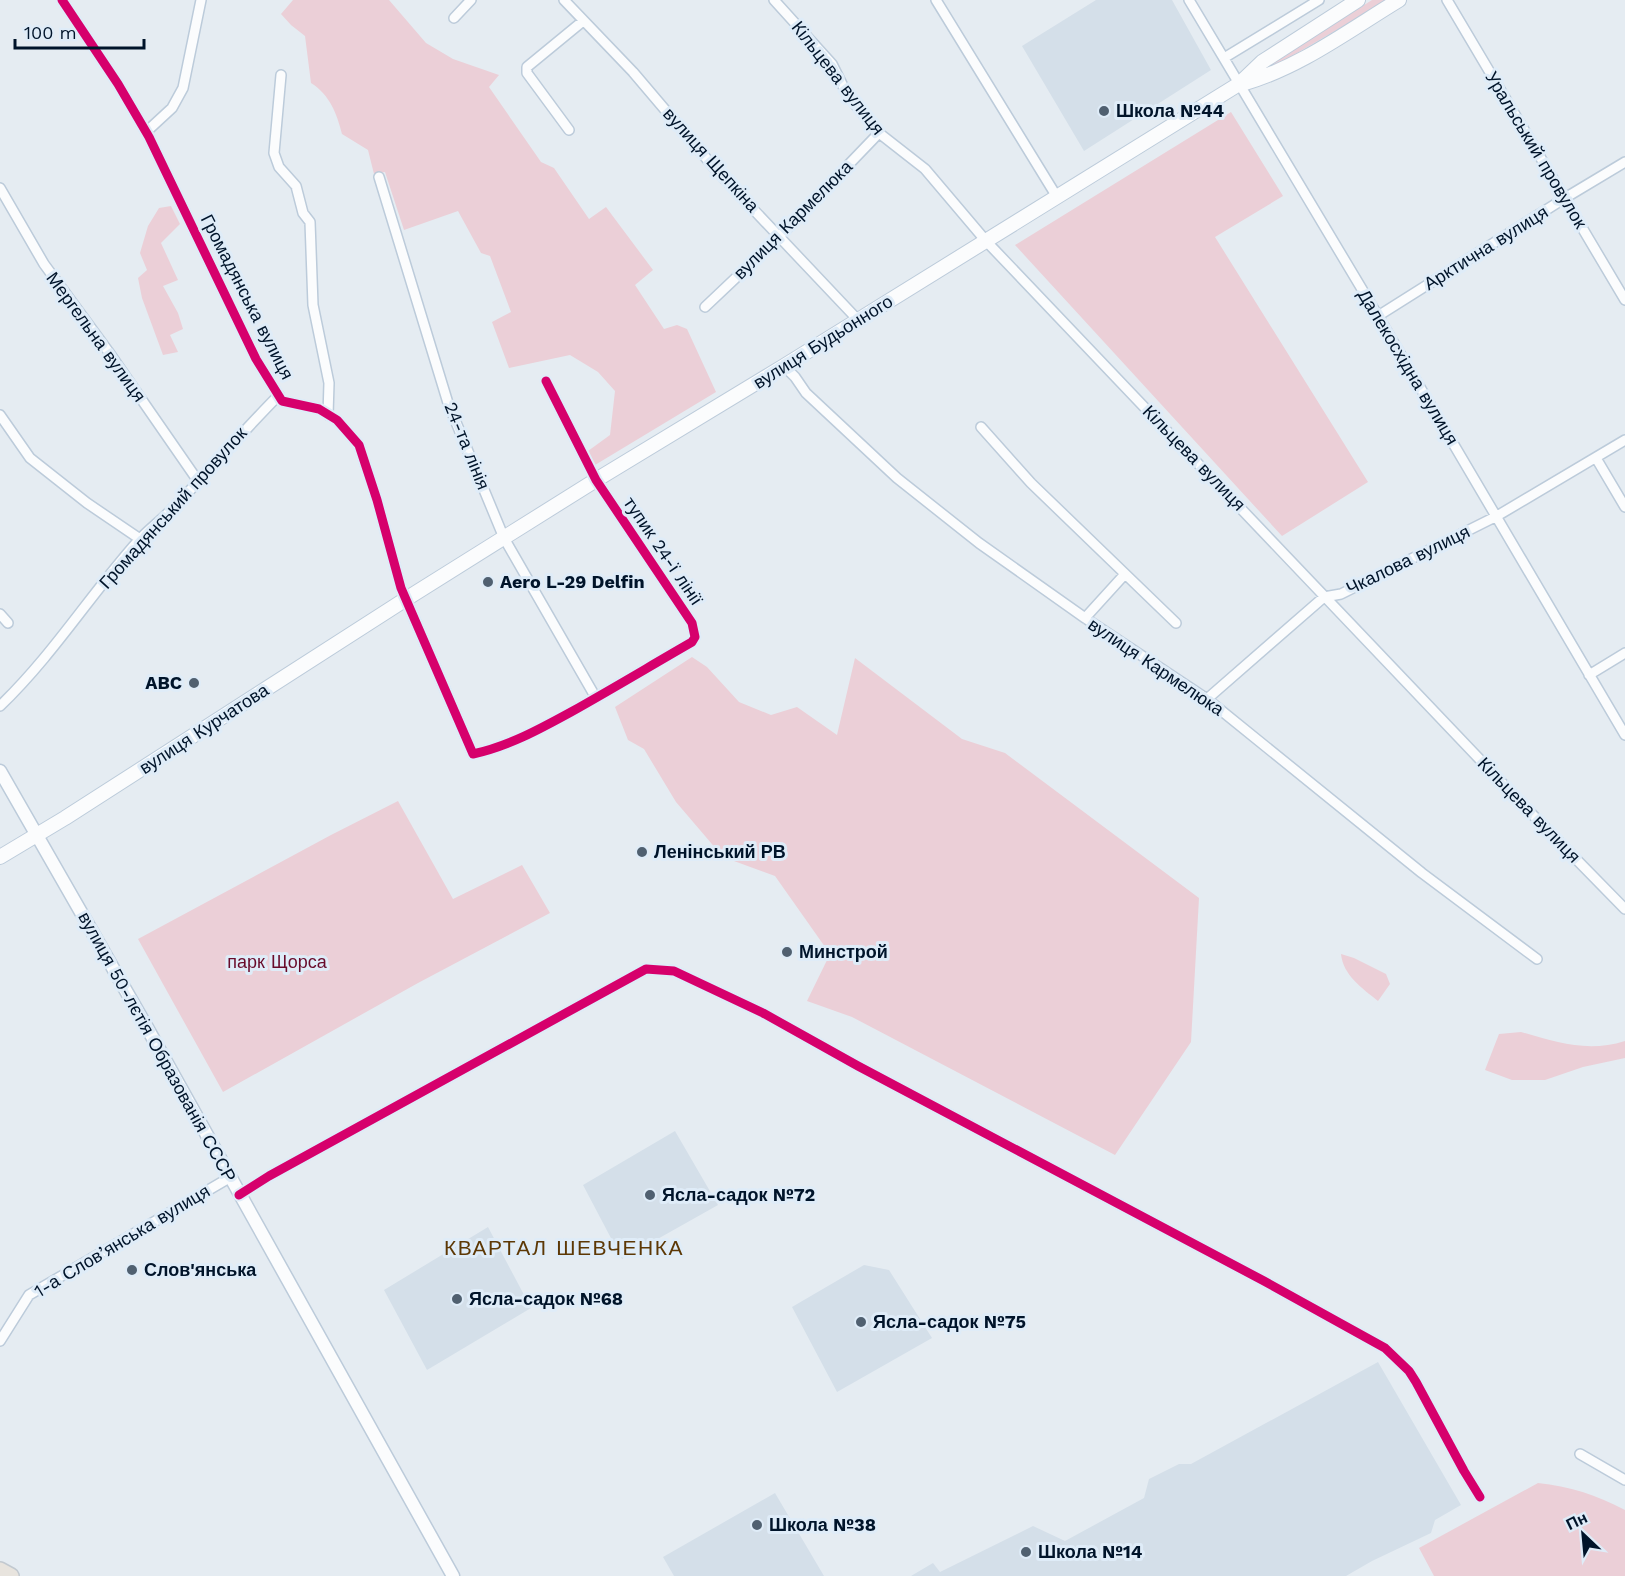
<svg xmlns="http://www.w3.org/2000/svg" width="1625" height="1576" font-family="'Work Sans',sans-serif">
<rect width="100%" height="100%" fill="#e5ecf2"/>
<!-- built -->
<path fill="#d4dfe9" d="M 1096,0 L 1172,0 L 1211,70 L 1084,151 L 1022,46 Z
M 675,1131 L 718,1205 L 622,1259 L 583,1185 Z
M 488,1227 L 531,1308 L 427,1370 L 384,1290 Z
M 864,1265 L 889,1270 L 932,1338 L 837,1392 L 792,1307 Z
M 1378,1362 L 1461,1505 L 1435,1520 L 1431,1533 L 1372,1561 L 1346,1576 L 911,1576 L 933,1563 L 940,1572 L 1033,1526 L 1065,1541 L 1144,1498 L 1149,1479 L 1179,1464 L 1191,1464 Z
M 775,1493 L 824,1576 L 674,1576 L 663,1557 Z"/>
<!-- green -->
<path fill="#ebcfd7" d="M 293,0 L 389,0 L 426,43 L 453,59 L 499,75 L 489,87 L 541,162 L 554,168 L 589,219 L 606,207 L 653,270 L 635,285 L 664,329 L 677,325 L 687,329 L 716,392 L 595,465 L 588,451 L 610,435 L 615,391 L 598,372 L 570,355 L 509,368 L 492,322 L 511,312 L 490,256 L 481,253 L 458,211 L 404,230 L 385,172 L 374,174 L 368,150 L 342,134 C 337,114 330,95 311,83 L 305,36 L 291,25 L 281,14 Z
M 1372,0 L 1388,0 L 1261,74 L 1260,71 Z
M 1231,112 L 1283,196 L 1215,237 L 1368,482 L 1282,536 L 1015,245 Z
M 171,206 L 180,224 L 161,243 L 178,280 L 163,286 L 178,313 L 183,329 L 170,335 L 178,352 L 163,355 L 142,298 L 138,278 L 147,270 L 140,253 L 148,226 L 159,208 Z
M 692,657 L 707,667 L 739,702 L 771,715 L 797,707 L 837,735 L 855,658 L 962,739 L 1005,753 L 1199,898 L 1191,1042 L 1115,1155 L 852,1017 L 807,1001 L 830,954 L 775,876 L 723,857 L 676,802 L 644,749 L 628,740 L 615,707 Z
M 398,801 L 453,899 L 522,865 L 550,913 L 418,983 L 223,1092 L 138,939 L 331,835 Z
M 1341,954 L 1354,958 L 1386,974 L 1390,984 L 1378,1001 C 1362,988 1343,975 1341,954 Z
M 1521,1032 C 1557,1042 1587,1053 1625,1041 L 1625,1058 L 1583,1067 L 1545,1080 L 1512,1080 L 1485,1070 L 1499,1034 Z
M 1538,1483 C 1569,1486 1597,1495 1625,1510 L 1625,1576 L 1434,1576 L 1419,1548 Z"/>
<g fill="none" stroke-linecap="round" stroke-linejoin="round">
<defs>
<path id="minor" d="M 62,0 L 118,84 L 149,137 L 256,359 L 282,401 L 319,409 L 337,420 L 359,445 L 377,500 L 401,588 L 473,754 C 509,746 540,729 571,712 C 612,689 652,665 692,642 L 695,637 L 692,623 L 596,480 L 546,381
M 564,0 L 633,72 L 717,171 L 858,320
M 774,0 L 832,64 L 848,96 L 879,133 L 925,169 L 986,241 L 1527,809 L 1625,909
M 936,0 L 1057,197
M 1189,0 L 1378,316 L 1625,735
M 1447,0 L 1625,300
M 454,18 L 471,0
M 1224,58 L 1319,0
M 281,75 L 274,153 L 279,167 L 296,186 L 303,213 L 310,222 L 313,305 L 329,383 L 328,415
M 569,130 L 527,73 L 527,67 L 583,21
M 146,132 L 172,108 L 183,88 L 201,0
M 379,177 L 448,403 L 504,538 L 596,698
M 0,188 L 44,264 L 108,351 L 198,481
M 705,307 L 780,236 L 879,133
M 1378,316 L 1565,198 L 1625,162
M 784,366 L 795,377 L 806,393 L 897,478 L 979,543 L 1085,618 L 1207,699 L 1422,873 L 1537,959
M 0,415 L 30,458 L 87,503 L 140,539
M 981,427 L 1031,483 L 1176,623
M 1596,458 L 1625,507
M 0,614 L 8,623
M 1085,618 L 1125,574
M 1589,675 L 1625,653
M 1207,699 L 1324,597 L 1341,594 L 1497,516 L 1625,440
M 0,706 C 53,655 90,595 138,541 C 148,530 159,522 169,512 C 207,474 241,433 279,395
M 239,1195 L 269,1176 L 646,969 L 674,971 L 763,1013 L 858,1066 L 1264,1281 L 1385,1348 L 1409,1371 L 1416,1382 L 1464,1471 L 1480,1497
M 0,1341 L 29,1295 L 229,1178
M 1580,1454 L 1625,1480"/>
<path id="tertiary" d="M 0,771 L 145,1024 L 453,1576"/>
<path id="secondary" d="M 1242,84 C 1299,68 1348,31 1399,0
M 0,857 L 65,818 L 406,599 L 596,480 L 784,366 L 1239,84 L 1262,62 L 1358,0"/>
<path id="primary" d="M 0,1570 L 11,1576"/>
</defs>
<!-- minor casing -->
<use href="#minor" stroke="#bccbda" stroke-width="12"/>
<!-- tertiary casing -->
<use href="#tertiary" stroke="#bccbda" stroke-width="15"/>
<!-- secondary casing -->
<use href="#secondary" stroke="#bccbda" stroke-width="16"/>
<!-- primary casing -->
<use href="#primary" stroke="#c2c9d0" stroke-width="18"/>
<!-- minor -->
<use href="#minor" stroke="#fbfcfd" stroke-width="9"/>
<!-- tertiary -->
<use href="#tertiary" stroke="#fbfcfd" stroke-width="12"/>
<!-- secondary -->
<use href="#secondary" stroke="#fbfcfd" stroke-width="14"/>
<!-- primary -->
<use href="#primary" stroke="#e8e4de" stroke-width="15"/>
<defs>
<path id="cycleway" d="M 62,0 L 118,84 L 149,137 L 256,359 L 282,401 L 319,409 L 337,420 L 359,445 L 377,500 L 401,588 L 473,754 C 509,746 540,729 571,712 C 612,689 652,665 692,642 L 695,637 L 692,623 L 596,480 L 546,381
M 239,1195 L 269,1176 L 646,969 L 674,971 L 763,1013 L 858,1066 L 1264,1281 L 1385,1348 L 1409,1371 L 1416,1382 L 1464,1471 L 1480,1497"/>
</defs>
<!-- cycleway casing -->
<use href="#cycleway" stroke="#dfecf8" stroke-width="13"/>
<!-- cycleway -->
<use href="#cycleway" stroke="#d6006c" stroke-width="9"/>
</g>
<!-- markers -->
<g fill="#506070" stroke="#dfecf8" stroke-width="2">
<circle cx="1104" cy="111" r="6"/>
<circle cx="488" cy="582" r="6"/>
<circle cx="194" cy="683" r="6"/>
<circle cx="642" cy="852" r="6"/>
<circle cx="787" cy="952" r="6"/>
<circle cx="650" cy="1195" r="6"/>
<circle cx="132" cy="1270" r="6"/>
<circle cx="457" cy="1299" r="6"/>
<circle cx="861" cy="1322" r="6"/>
<circle cx="757" cy="1525" r="6"/>
<circle cx="1026" cy="1552" r="6"/>
</g>
<g text-anchor="middle" stroke-width="6" stroke-linejoin="round" paint-order="stroke">
<!-- street labels -->
<g font-size="18" fill="#00142a" stroke="#dfecf8">
<text transform="translate(838 78) rotate(52)" y="6">Кільцева вулиця</text>
<text transform="translate(1536 150) rotate(59)" y="6">Уральський провулок</text>
<text transform="translate(711 160) rotate(48)" y="6">вулиця Щепкіна</text>
<text transform="translate(793 220) rotate(-45)" y="6">вулиця Кармелюка</text>
<text transform="translate(1486 248) rotate(-32)" y="6">Арктична вулиця</text>
<text transform="translate(247 297) rotate(63)" y="6">Громадянська вулиця</text>
<text transform="translate(96 337) rotate(54)" y="6">Мергельна вулиця</text>
<text transform="translate(823 342) rotate(-32)" y="6">вулиця Будьонного</text>
<text transform="translate(1408 367) rotate(59)" y="6">Далекосхідна вулиця</text>
<text transform="translate(467 446) rotate(68)" y="6">24-та лінія</text>
<text transform="translate(1194 458) rotate(46)" y="6">Кільцева вулиця</text>
<text transform="translate(173 508) rotate(-48)" y="6">Громадянський провулок</text>
<text transform="translate(663 551) rotate(56)" y="6">тупик 24-ї лінії</text>
<text transform="translate(1408 560) rotate(-26)" y="6">Чкалова вулиця</text>
<text transform="translate(1156 667) rotate(34)" y="6">вулиця Кармелюка</text>
<text transform="translate(204 729) rotate(-33)" y="6">вулиця Курчатова</text>
<text transform="translate(1529 810) rotate(46)" y="6">Кільцева вулиця</text>
<text transform="translate(157 1047) rotate(61)" y="6">вулиця 50-лєтія Образованія СССР</text>
<text transform="translate(122 1241) rotate(-31)" y="6">1-а Слов’янська вулиця</text>
</g>
<!-- poi labels -->
<g font-size="18" font-weight="bold" fill="#00142a" stroke="#dfecf8" text-anchor="start">
<text x="1116" y="117">Школа №44</text>
<text x="500" y="588">Aero L-29 Delfin</text>
<text x="182" y="689" text-anchor="end">ABC</text>
<text x="654" y="858">Ленінський РВ</text>
<text x="799" y="958">Минстрой</text>
<text x="662" y="1201">Ясла-садок №72</text>
<text x="144" y="1276">Слов'янська</text>
<text x="469" y="1305">Ясла-садок №68</text>
<text x="873" y="1328">Ясла-садок №75</text>
<text x="769" y="1531">Школа №38</text>
<text x="1038" y="1558">Школа №14</text>
</g>
<!-- park labels -->
<g font-size="18" fill="#680b2b" stroke="#dfecf8">
<text x="277" y="968">парк Щорса</text>
</g>
<!-- quarter labels -->
<g font-size="21" letter-spacing="1.5" fill="#5d3805" stroke="#dfecf8">
<text x="564" y="1255">КВАРТАЛ ШЕВЧЕНКА</text>
</g>
</g>
<!-- north arrow -->
<g transform="translate(1583 1534) rotate(334)" stroke="#dfecf8" stroke-width="4.5" paint-order="stroke">
<path d="M0-4.5L10 22L0 15L-10 22Z" fill="#00142a"/>
<text y="-9" font-size="16" font-weight="bold" text-anchor="middle" fill="#00142a">Пн</text>
</g>
<!-- scale -->
<path d="M15 39v9h129v-9" fill="none" stroke="#00142a" stroke-width="3"/>
<text x="24" y="39" font-size="18" fill="#00142a" stroke="#dfecf8" stroke-width="4.5" paint-order="stroke">100 m</text>
</svg>
